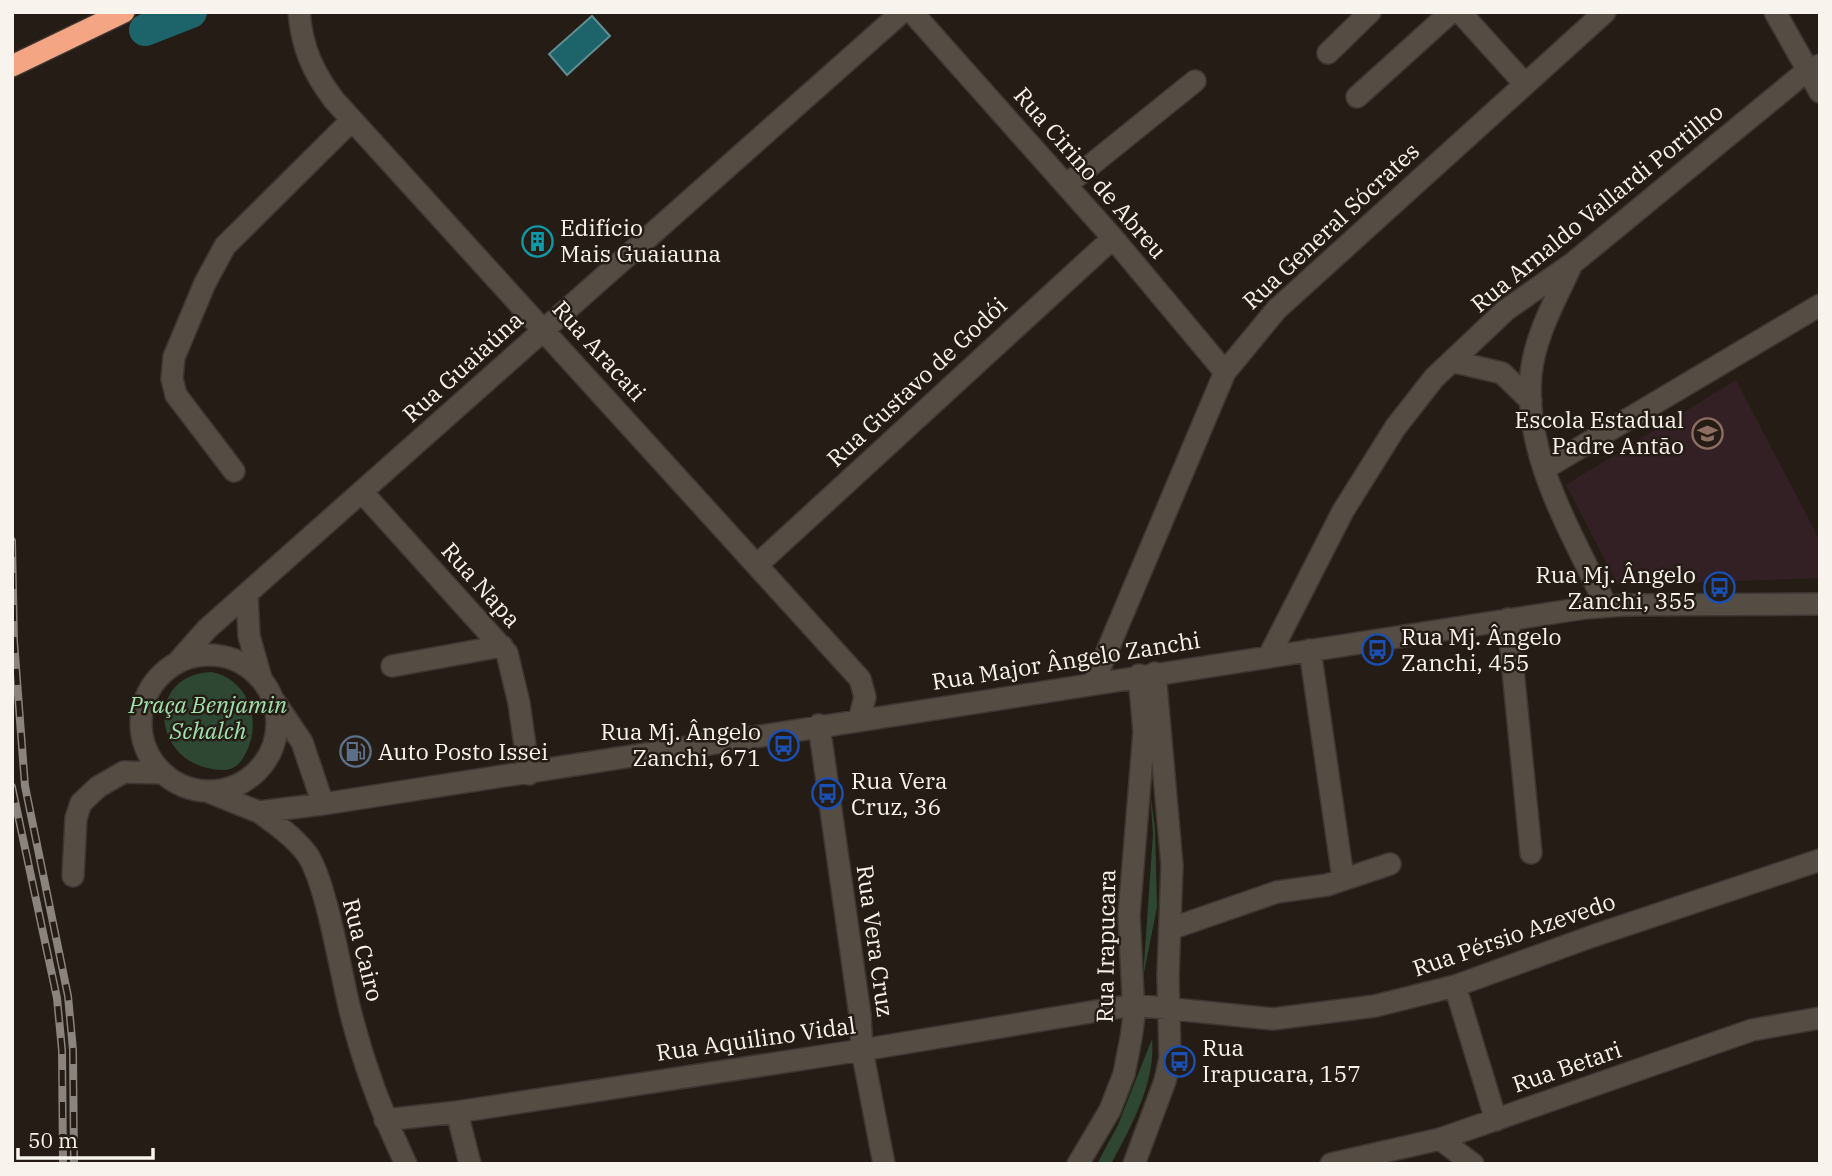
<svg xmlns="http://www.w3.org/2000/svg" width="1832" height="1176" font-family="'IBM Plex Serif',serif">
<rect width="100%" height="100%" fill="#251d15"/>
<!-- education -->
<path fill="#332024" d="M 1736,380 L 1820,541 L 1820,578 L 1618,585 L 1566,485 Z"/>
<!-- green -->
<path fill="#2d4732" d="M 211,672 C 251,679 265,728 241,761 C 234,771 223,771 212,769 C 151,759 146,675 211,672 Z
M 1150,792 L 1155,828 L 1157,907 L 1143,978 L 1153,834 Z
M 1152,1039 C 1156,1082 1131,1127 1111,1164 L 1097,1164 L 1118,1125 Z"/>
<!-- water -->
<path fill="#1d636a" stroke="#5f8e92" stroke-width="2" d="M 592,16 L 610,36 L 567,75 L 549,54 Z"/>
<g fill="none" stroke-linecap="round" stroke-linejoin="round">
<!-- river -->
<path stroke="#1d636a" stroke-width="32" d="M 145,30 L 191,12"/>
<defs>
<path id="minor" d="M 299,12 C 302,48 313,72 334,100 L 860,679 L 865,697 L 859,720
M 912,12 L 1113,238 L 1225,372
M 1460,12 L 1524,83
M 1775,12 L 1820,92
M 1328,53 L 1370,12
M 1357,97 L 1451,12
M 1066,185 L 1195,81
M 1572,264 C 1556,299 1535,335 1531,374 C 1523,456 1573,534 1606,606
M 1455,362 L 1502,373 L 1531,401
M 1544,469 L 1820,305
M 234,471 L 176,395 L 172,379 L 174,357 L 205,283 L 225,246 L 352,120
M 362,492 L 507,653 L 519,703 L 529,774
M 757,565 L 1113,238
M 247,595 L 249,636 L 261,678
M 1508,619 L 1531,853
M 1310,650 L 1343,878
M141 723a68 68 0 1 1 136 0a68 68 0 1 1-136 0Z
M 1269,656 L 1343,511 L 1395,428 L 1434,378 L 1506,310 L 1573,263 L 1808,70 L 1820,65
M 177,663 L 207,629 L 902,12
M 392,666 L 502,646
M 1094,682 L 1225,372 L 1277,309 L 1605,12
M 275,702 L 302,742 L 323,804
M 819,725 L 860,1015 L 862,1050 L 884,1164
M 209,792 L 259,812 L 323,804 L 1585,608 L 1624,605 L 1820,604
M 259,812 C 276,824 294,837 307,854 C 327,883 341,976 351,1014 C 364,1065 383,1116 406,1164
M 73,876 L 76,818 L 81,803 L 98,787 L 124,772 L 161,773
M 1170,929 L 1277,892 L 1327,885 L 1390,864
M 1455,986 L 1496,1120
M 457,1112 L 470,1164
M 385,1120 L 457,1112 L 862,1050 L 1133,1005 L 1273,1019 L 1375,1006 L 1455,986 L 1593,936 L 1820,860
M 1440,1139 L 1473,1164
M 1078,1164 L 1110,1110 L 1124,1074 L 1131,1038 L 1134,1016 L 1129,915 L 1144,732 L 1139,675
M 1134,1164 L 1165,1081 L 1170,1058 L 1168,976 L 1172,865 L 1155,673
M 1331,1164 L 1440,1139 L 1752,1030 L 1820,1018"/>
<path id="highway" d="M 12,66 L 124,12"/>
</defs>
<!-- minor casing -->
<use href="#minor" stroke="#3d3632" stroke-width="24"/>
<!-- highway casing -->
<use href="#highway" stroke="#3d3632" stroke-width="24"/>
<!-- minor -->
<use href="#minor" stroke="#554c43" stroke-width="21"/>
<!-- highway -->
<use href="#highway" stroke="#f4a583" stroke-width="21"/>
<defs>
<path id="rail" d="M 12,541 L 14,641 L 25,786 L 68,996 L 73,1050 L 74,1164
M 12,787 L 57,998 L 62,1050 L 63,1164"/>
</defs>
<!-- rail casing -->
<use href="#rail" stroke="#8b847e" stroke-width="8"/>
<!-- rail -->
<use href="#rail" stroke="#251d15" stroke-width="5" stroke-dasharray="16" stroke-linecap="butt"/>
</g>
<!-- icons -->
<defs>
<symbol id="building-ring" viewBox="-11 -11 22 22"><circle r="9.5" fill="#251d15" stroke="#0f9aa8" stroke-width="1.5"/><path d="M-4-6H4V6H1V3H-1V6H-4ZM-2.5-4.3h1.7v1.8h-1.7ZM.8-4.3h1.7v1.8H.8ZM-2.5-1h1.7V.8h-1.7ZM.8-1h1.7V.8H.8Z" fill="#0f9aa8"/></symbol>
<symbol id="school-ring" viewBox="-11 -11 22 22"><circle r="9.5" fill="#251d15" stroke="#8d6e63" stroke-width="1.5"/><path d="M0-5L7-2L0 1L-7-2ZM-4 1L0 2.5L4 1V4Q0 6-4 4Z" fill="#8d6e63"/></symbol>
<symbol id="bus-ring" viewBox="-11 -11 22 22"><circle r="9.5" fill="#251d15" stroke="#1a4fb4" stroke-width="1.5"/><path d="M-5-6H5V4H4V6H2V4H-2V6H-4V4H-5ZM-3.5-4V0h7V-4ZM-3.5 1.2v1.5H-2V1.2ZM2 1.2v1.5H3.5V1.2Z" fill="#1a4fb4"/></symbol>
<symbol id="fuel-ring" viewBox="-11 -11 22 22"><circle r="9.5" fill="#251d15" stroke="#5c6f8a" stroke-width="1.5"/><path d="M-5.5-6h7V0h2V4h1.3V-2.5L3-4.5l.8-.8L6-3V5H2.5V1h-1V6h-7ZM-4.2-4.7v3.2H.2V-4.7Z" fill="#5c6f8a"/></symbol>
</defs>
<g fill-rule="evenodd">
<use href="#building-ring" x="520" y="224" width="35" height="35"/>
<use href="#school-ring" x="1690" y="416" width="35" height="35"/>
<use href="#bus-ring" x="1702" y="570" width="35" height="35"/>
<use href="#bus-ring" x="1360" y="632" width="35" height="35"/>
<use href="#bus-ring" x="766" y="728" width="35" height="35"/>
<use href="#fuel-ring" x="338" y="734" width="35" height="35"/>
<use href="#bus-ring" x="810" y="776" width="35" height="35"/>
<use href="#bus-ring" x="1162" y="1044" width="35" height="35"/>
</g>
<g text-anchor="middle" stroke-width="5" stroke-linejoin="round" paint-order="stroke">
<!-- street labels -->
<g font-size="23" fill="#f9f3ee" stroke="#251d15">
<text transform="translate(1090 173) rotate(49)" y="8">Rua Cirino de Abreu</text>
<text transform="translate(1597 208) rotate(-39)" y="8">Rua Arnaldo Vallardi Portilho</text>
<text transform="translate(1331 226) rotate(-43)" y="8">Rua General Sócrates</text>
<text transform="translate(599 351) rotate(48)" y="8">Rua Aracati</text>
<text transform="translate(463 367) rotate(-42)" y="8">Rua Guaiaúna</text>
<text transform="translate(917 382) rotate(-43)" y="8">Rua Gustavo de Godói</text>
<text transform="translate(481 585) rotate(48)" y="8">Rua Napa</text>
<text transform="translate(1066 661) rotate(-9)" y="8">Rua Major Ângelo Zanchi</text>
<text transform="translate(1514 935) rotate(-19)" y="8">Rua Pérsio Azevedo</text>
<text transform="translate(875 941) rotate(82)" y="8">Rua Vera Cruz</text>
<text transform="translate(1106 946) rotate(-89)" y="8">Rua Irapucara</text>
<text transform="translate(363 950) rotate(76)" y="8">Rua Cairo</text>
<text transform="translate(756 1039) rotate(-8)" y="8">Rua Aquilino Vidal</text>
<text transform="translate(1567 1067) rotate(-19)" y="8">Rua Betari</text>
</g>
<!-- poi labels -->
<g font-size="23" fill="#f9f3ee" stroke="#251d15" text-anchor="start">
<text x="560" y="236">Edifício<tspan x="560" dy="26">Mais Guaiauna</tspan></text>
<text x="1684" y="428" text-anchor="end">Escola Estadual<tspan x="1684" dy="26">Padre Antão</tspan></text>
<text x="1696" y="583" text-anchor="end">Rua Mj. Ângelo<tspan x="1696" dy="26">Zanchi, 355</tspan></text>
<text x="1401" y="645">Rua Mj. Ângelo<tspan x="1401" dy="26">Zanchi, 455</tspan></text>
<text x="761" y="740" text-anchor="end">Rua Mj. Ângelo<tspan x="761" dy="26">Zanchi, 671</tspan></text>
<text x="378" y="760">Auto Posto Issei</text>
<text x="851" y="789">Rua Vera<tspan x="851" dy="26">Cruz, 36</tspan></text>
<text x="1202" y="1056">Rua<tspan x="1202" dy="26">Irapucara, 157</tspan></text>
</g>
<!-- park labels -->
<g font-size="23" font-style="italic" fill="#9fe1ad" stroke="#251d15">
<text x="208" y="713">Praça Benjamin<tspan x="208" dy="26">Schalch</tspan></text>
</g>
</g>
<!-- border -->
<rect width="1832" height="1176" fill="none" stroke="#f9f3ee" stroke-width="28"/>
<!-- scale -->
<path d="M18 1148v10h135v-10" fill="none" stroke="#f9f3ee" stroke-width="3.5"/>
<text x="28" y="1148" font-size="21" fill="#f9f3ee" stroke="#251d15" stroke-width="5" paint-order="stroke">50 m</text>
</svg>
